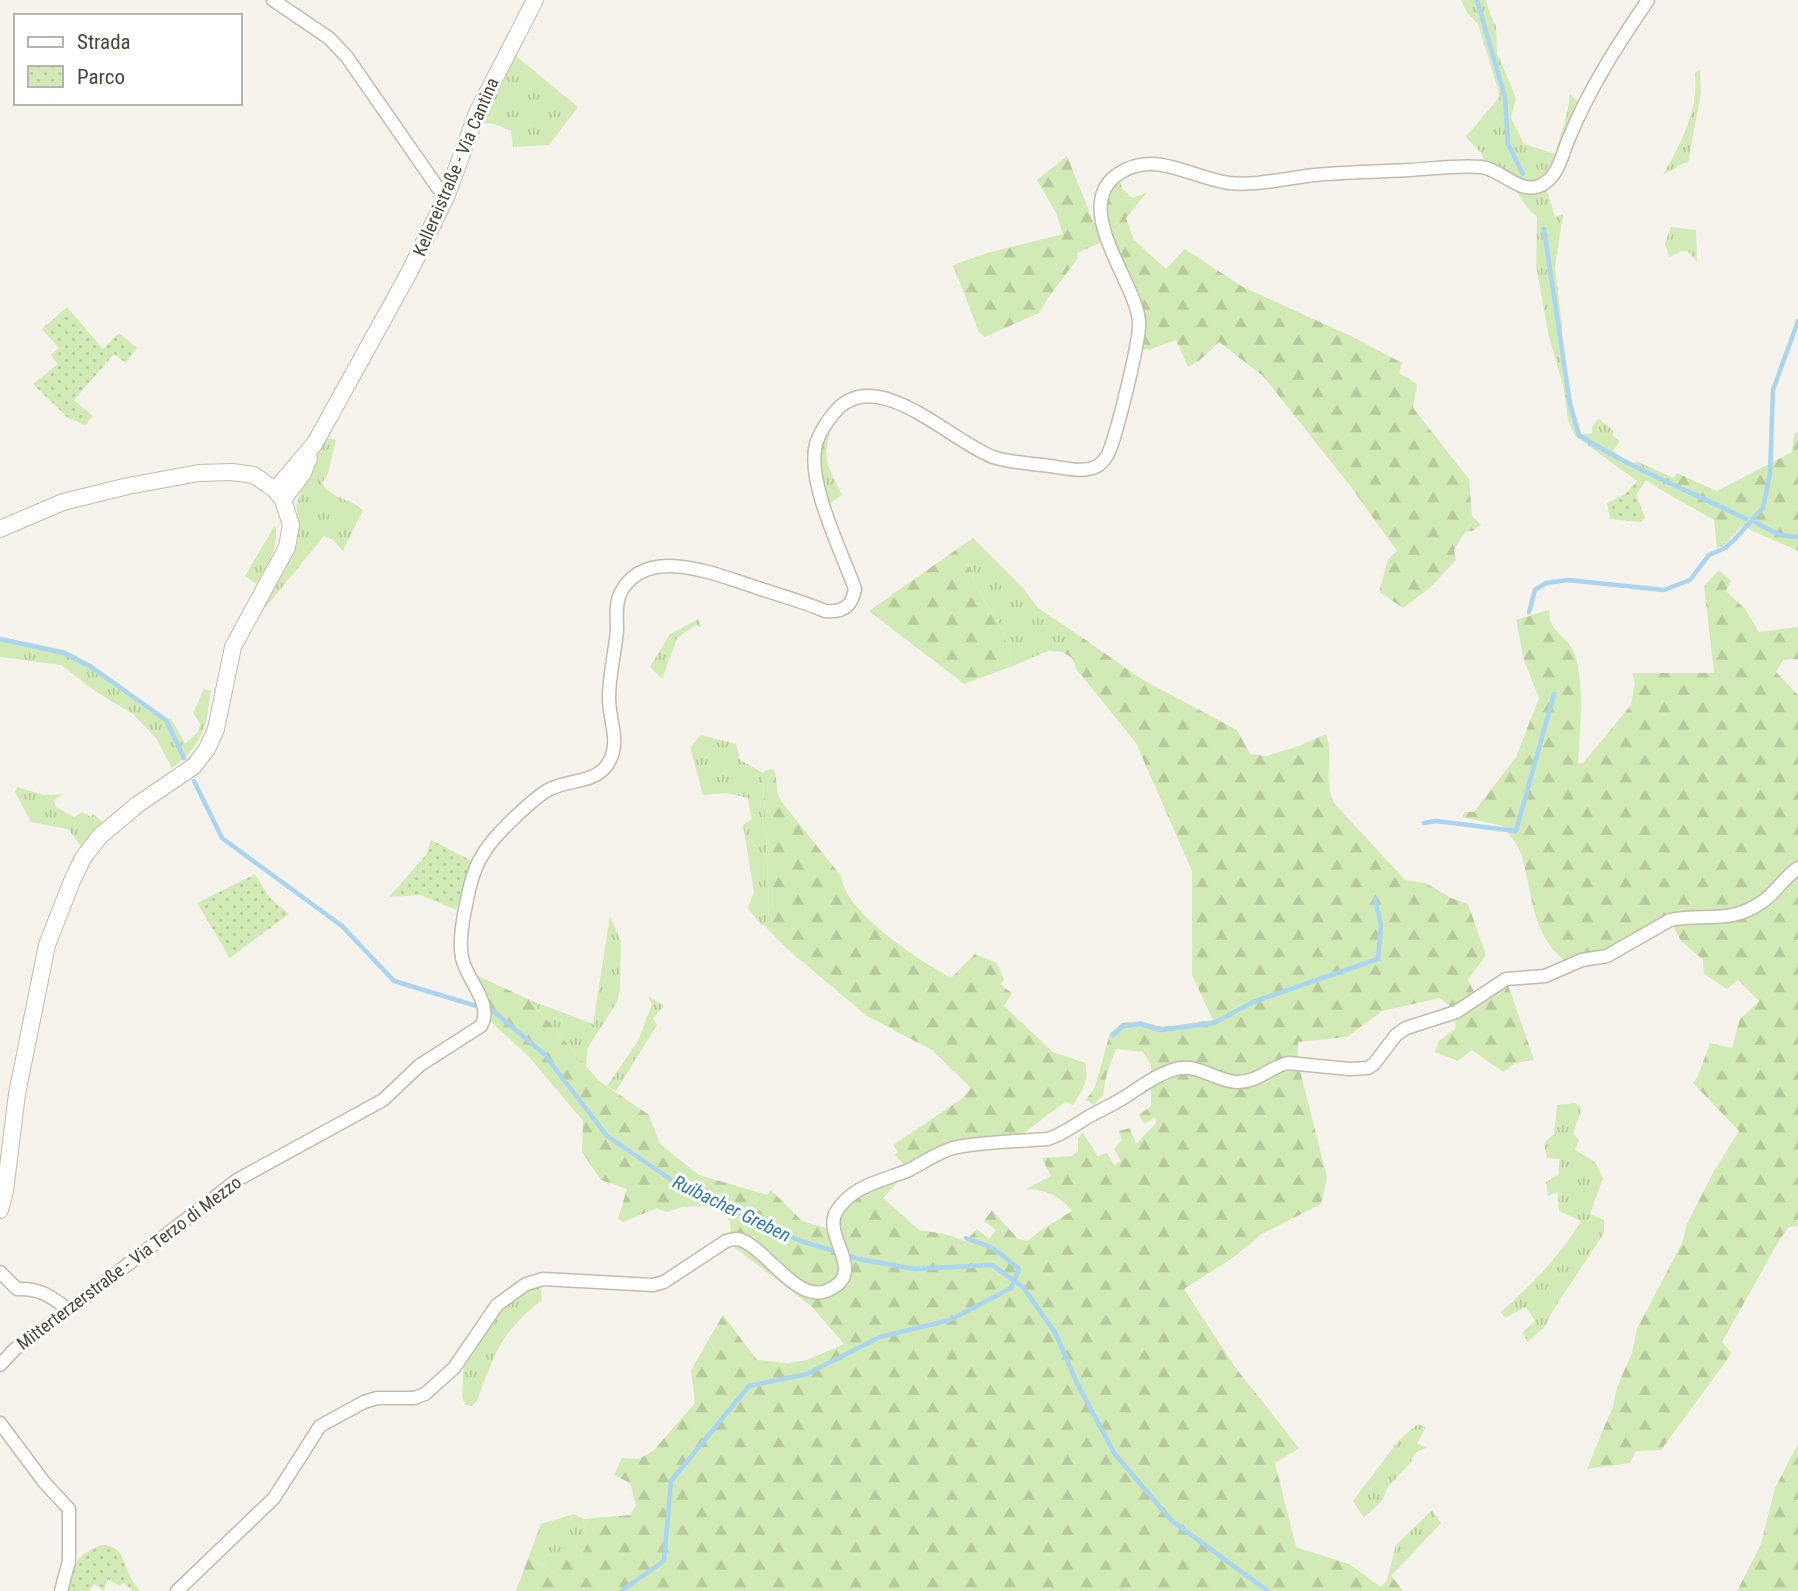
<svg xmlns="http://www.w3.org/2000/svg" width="1798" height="1591" font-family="'Roboto Condensed',sans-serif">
<defs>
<pattern id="grass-tufts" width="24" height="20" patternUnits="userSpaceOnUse" patternTransform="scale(1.75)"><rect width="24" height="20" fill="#d2eab5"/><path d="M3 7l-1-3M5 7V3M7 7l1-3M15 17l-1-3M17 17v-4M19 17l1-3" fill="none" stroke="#b6ca9c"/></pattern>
<pattern id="forest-firs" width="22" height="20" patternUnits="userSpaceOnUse" patternTransform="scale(1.75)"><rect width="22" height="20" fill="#d2eab5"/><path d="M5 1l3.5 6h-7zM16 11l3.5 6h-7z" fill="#b6ca9c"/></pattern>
<pattern id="park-dots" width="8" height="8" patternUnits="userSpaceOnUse" patternTransform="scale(1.75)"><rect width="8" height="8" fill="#d2eab5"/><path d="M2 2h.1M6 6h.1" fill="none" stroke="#b6ca9c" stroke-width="1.8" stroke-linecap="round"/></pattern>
</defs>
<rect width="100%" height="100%" fill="#f6f3ec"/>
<!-- grass -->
<path fill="url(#grass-tufts)" d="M 1461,0 L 1485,0 L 1496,27 L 1497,53 L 1516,98 L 1511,118 L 1524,144 L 1555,154 L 1567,114 L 1570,94 L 1582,106 L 1545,184 L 1555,217 L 1563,214 L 1555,267 L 1562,326 L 1561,351 L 1579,435 L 1592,433 L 1592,427 L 1599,419 L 1614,431 L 1612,435 L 1620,441 L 1613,451 L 1633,465 L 1636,461 L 1674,478 L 1663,491 L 1646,480 L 1637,481 L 1575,436 L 1568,420 L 1563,385 L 1549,337 L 1536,266 L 1537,217 L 1530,211 L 1508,180 L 1486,167 L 1482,154 L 1466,137 L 1500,96 L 1478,24 L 1467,13 Z
M 516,56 L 578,107 L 549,145 L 513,147 L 511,131 L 495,124 L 480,123 L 503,75 Z
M 1700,69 L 1701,93 L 1688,163 L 1684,163 L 1663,175 C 1681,144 1699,109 1695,73 Z
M 1671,227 L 1696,230 L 1697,262 L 1688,251 L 1682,251 L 1669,257 L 1665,244 Z
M 832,425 C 821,460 827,463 842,495 L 825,507 C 818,474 814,455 832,425 Z
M 326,438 L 336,440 L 328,473 L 322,483 C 331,499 350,498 363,510 L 343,551 L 333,540 L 324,536 L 266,607 L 262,605 L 297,545 L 299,523 L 296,505 L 308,473 Z
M 275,525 C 280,547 267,564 257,584 L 245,576 Z
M 973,538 L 1023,588 L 1038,608 L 1080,636 L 1070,640 L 1063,652 L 1048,651 L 1013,666 L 1002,628 L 977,588 L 960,547 Z
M 699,619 L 701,627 L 696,625 L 677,638 L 662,679 L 650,667 L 670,634 Z
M 0,637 L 65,650 L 93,665 L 167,719 L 171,718 L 185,744 L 198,732 L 200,724 L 193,713 L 204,689 L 211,691 C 206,728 203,744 172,768 L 156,738 L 133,714 L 95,691 L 61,665 L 0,657 Z
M 701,735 L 736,744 L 740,760 L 763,773 L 769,905 L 768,922 L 764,925 L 760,924 L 748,908 L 754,892 L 743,825 L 752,819 L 748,798 L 727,793 L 703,795 L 690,747 Z
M 17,787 L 44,795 L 63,794 L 54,800 L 56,807 L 74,817 L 82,812 L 91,817 L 93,814 L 110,828 L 86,853 L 68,829 L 31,822 L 15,792 Z
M 610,916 L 621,942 L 620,989 L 617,1002 L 587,1049 L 586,1066 L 530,1000 L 593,1024 Z
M 648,996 L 664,1006 L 653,1018 L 657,1025 L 616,1091 L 607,1086 L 638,1041 L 652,1004 Z
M 1575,1103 L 1582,1108 L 1573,1133 L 1579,1140 L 1575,1150 L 1595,1162 L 1603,1178 L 1590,1214 L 1604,1220 L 1604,1233 L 1552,1312 L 1544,1328 L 1527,1342 L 1523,1332 L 1535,1321 L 1526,1307 L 1505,1318 L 1501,1312 C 1532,1284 1559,1257 1581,1221 L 1559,1211 L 1558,1192 L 1548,1196 L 1546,1182 L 1558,1175 L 1560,1159 L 1547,1158 L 1544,1143 L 1554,1134 L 1557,1105 Z
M 540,1280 L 542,1300 C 500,1333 495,1353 477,1401 L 472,1406 L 465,1405 L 462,1396 L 464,1355 L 497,1305 Z
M 1418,1424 L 1426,1427 L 1417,1444 L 1428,1447 L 1415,1453 L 1411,1462 L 1388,1487 L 1382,1501 L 1364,1518 L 1353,1501 L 1399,1440 Z
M 1432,1510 L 1441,1523 L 1387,1580 L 1396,1545 Z
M 574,1514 L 583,1519 L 588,1542 L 581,1556 L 557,1575 L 529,1556 L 541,1524 Z"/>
<!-- forest -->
<path fill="url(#forest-firs)" d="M 1067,156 L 1094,223 L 1102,218 L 1102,207 L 1119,174 L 1122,189 L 1133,198 L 1147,192 L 1126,218 L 1134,240 L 1166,269 L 1185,249 L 1243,287 L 1353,337 L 1402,363 L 1399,373 L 1417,384 L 1413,408 L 1469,479 L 1472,516 L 1481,525 L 1472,531 L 1466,531 L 1454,550 L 1456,560 L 1431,587 L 1403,608 L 1379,592 L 1388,559 L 1397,551 L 1351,487 L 1263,376 L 1219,342 L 1200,360 L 1188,367 L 1176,340 L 1149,350 L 1135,348 L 1139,331 L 1107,240 L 1077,253 L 1078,258 L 1048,298 L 1039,313 L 985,337 L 979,332 L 953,265 L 987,253 L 1063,234 L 1056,213 L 1037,180 Z
M 1798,432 L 1798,551 L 1742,526 L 1723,546 L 1717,548 L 1714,520 L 1663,491 L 1677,473 L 1717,491 L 1792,452 L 1794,434 Z
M 960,547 L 977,588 L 1002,628 L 1013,666 L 964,684 L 869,611 Z
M 1719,570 L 1731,581 L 1726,591 L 1745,609 L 1759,632 L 1798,627 L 1798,659 L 1783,660 L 1776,672 L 1798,695 L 1798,1226 L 1789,1227 L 1780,1239 L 1722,1342 L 1732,1353 L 1661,1450 L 1636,1451 L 1630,1463 L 1587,1469 L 1613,1406 L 1617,1387 L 1632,1353 L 1637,1329 L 1682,1243 L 1687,1224 L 1714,1171 L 1739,1131 L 1693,1083 L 1698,1076 L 1710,1043 L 1732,1048 L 1740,1019 L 1759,1001 L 1738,980 L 1727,989 L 1704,974 L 1703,960 L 1681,941 L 1670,920 L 1614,953 L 1570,965 C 1530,937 1534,895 1521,854 C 1518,844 1509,835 1503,826 L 1462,817 L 1465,812 L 1474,812 L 1516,757 L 1539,698 L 1524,660 L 1516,620 L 1549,610 C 1548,634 1569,635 1575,655 C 1585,689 1580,728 1578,763 L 1583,763 L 1631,705 L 1635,682 L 1632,673 L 1714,673 L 1704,586 Z
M 1080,636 L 1143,680 L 1237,730 L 1250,754 L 1267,756 L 1299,746 L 1326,734 C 1335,759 1322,778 1334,803 L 1405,880 L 1426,883 L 1451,898 L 1468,904 L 1486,955 L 1468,980 L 1478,1000 L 1506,979 L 1534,1060 L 1515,1063 L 1503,1072 L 1472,1050 L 1458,1061 L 1435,1052 L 1439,1041 L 1456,1028 L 1453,1009 L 1440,998 L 1382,1011 L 1347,1037 L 1298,1042 L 1298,1063 L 1327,1177 L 1321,1204 L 1262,1234 L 1234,1257 L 1184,1289 L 1235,1367 L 1299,1448 L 1275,1463 L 1296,1547 L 1349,1564 L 1381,1587 L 1391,1575 L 1403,1591 L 516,1591 L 529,1556 L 557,1575 L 565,1560 L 581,1556 L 588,1542 L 583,1519 L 630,1515 L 636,1505 L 630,1483 L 614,1475 L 622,1458 L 639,1459 L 653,1451 L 695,1403 L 691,1370 L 723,1315 L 757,1360 L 787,1363 L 807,1360 L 844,1344 L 811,1306 L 726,1241 C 744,1210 706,1204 683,1207 C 678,1208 672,1211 667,1212 C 666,1212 658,1209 657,1208 L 623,1222 L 618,1219 L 627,1189 L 601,1180 L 582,1152 L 583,1121 L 530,1058 L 488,1019 L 465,970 L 530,1000 L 598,1080 L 649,1115 L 660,1144 L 699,1175 L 767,1195 L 771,1190 L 802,1221 L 832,1230 L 837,1211 L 906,1167 L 895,1155 L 898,1152 L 893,1145 L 963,1098 L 971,1088 L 932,1050 L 867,1016 L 786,948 L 764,925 L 768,921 L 769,905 L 763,773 L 766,770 L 773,769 L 775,772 L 778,795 L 781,801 L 841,876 C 845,913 919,960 951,978 L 975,954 L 997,963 L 1004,980 L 1000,984 L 1012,993 L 1004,1006 L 1053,1052 L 1085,1063 C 1090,1080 1082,1091 1073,1105 L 1065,1102 L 1024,1133 L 1030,1140 L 955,1147 L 909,1170 L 883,1198 L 919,1230 L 945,1234 L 965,1241 L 977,1229 L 989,1239 L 996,1230 L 984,1221 L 992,1210 L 1018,1239 L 1028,1241 L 1041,1230 L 1072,1211 C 1059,1195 1046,1190 1026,1189 L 1051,1176 L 1042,1158 L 1072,1156 L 1078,1151 L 1078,1139 L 1082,1132 L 1098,1156 L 1107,1153 L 1114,1165 L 1121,1161 L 1114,1149 L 1122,1140 L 1119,1131 L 1130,1128 L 1136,1144 L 1156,1123 L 1155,1117 L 1144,1124 L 1139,1115 L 1151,1106 L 1151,1065 L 1143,1052 L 1116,1049 L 1106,1076 L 1103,1095 L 1094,1105 L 1086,1100 L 1095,1087 L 1110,1033 L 1122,1023 L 1141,1021 L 1162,1027 L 1213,1020 L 1192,975 L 1192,871 L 1136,743 L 1077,670 L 1072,658 L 1063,652 L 1070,640 Z
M 1798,1444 L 1798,1591 L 1737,1591 L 1761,1544 L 1775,1488 Z"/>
<!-- park -->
<path fill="url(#park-dots)" d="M 67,307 L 103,349 L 119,333 L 137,348 L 126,363 L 114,354 L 74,400 L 93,416 L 85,425 L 68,418 L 33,384 L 58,364 L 51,355 L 59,348 L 42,329 Z
M 1646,480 L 1636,495 L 1645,518 L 1640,522 L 1610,519 L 1607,503 L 1625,494 L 1637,481 Z
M 431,840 L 472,861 L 456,910 L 421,895 L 389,897 L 426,855 Z
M 255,874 L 269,897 L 289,914 L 230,958 L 197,903 Z
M 102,1545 C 123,1546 123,1561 130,1576 C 132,1581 137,1586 140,1591 L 133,1591 L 123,1583 L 120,1586 L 108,1579 L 104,1591 L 94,1584 L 89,1591 L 68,1591 C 73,1564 75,1555 102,1545 Z"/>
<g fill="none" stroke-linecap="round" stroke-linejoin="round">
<!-- stream -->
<path stroke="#a9d4f2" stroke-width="4.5" d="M 1477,0 L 1505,97 L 1508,144 L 1523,174
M 1544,229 L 1570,404 L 1579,435 C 1632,469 1690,491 1746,519
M 1756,523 L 1780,535 L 1798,537
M 1529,612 L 1535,590 L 1546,583 L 1568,580 L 1664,590 L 1690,580 L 1709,555 L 1725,548 L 1734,540 L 1763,508 L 1770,473 L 1773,390 L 1798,321
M 0,639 L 64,653 L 91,667 L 166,720 L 184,758
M 194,781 L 222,838 L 342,926 L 394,981 L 493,1011 L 544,1054 L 607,1136 L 679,1185 L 798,1240 L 859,1259 L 914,1269 L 992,1265 L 1023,1287 L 1056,1334 L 1076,1381 L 1114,1453 L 1172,1521 L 1268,1591
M 1424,823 L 1436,821 L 1516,831 L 1554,694
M 1113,1035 L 1123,1026 L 1141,1024 L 1161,1030 L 1214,1023 L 1253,1002 L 1378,959 L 1381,925 L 1375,899
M 621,1591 L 664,1561 L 671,1481 L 749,1386 L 807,1374 L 880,1337 L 950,1320 L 1011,1288 L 1019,1269 L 993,1248 L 966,1238"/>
<defs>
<path id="minor" d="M 273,0 L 329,38 L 347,57 L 438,188 L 447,195
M 0,1272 L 17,1289 C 40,1288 50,1296 68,1309
M 0,1365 L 15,1349 L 74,1306 L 237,1180 L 383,1100 L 420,1065 L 481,1026 C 494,1004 466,979 462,958 C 458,938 465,910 469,890 C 472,877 477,862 485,851 C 494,836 534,797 550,789 C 567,780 595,783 607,765 C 622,743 609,722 609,698 C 609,675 615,653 617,630 C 617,618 615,605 620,594 C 645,543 717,575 755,587 C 778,595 802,601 825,611 C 843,613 852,606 855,589 C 842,552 806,482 816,444 C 819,434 827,421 834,413 C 875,362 950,441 993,457 C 1010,463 1031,463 1050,466 C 1065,468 1085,474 1099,465 C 1104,461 1105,459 1108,454 C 1116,437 1141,338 1139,321 C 1136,282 1070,207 1118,174 C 1155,149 1191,178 1229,183 C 1257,186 1286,178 1315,175 C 1346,172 1377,172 1408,170 C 1432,169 1457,165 1481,167 C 1503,169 1523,200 1546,182 C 1559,173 1563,152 1569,138 C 1589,89 1618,44 1648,0
M 0,1423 L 44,1482 L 69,1509 L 69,1561 L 61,1591
M 177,1591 L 274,1498 L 320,1426 L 364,1402 L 377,1398 L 414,1398 L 425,1394 L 454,1368 L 497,1305 L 526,1284 L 543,1279 L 653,1285 L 664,1282 L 726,1241 C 730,1240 733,1239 737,1239 C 763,1243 795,1303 826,1291 C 870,1274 822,1237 836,1212 C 852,1185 883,1181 909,1170 C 925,1162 939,1151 957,1147 C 986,1142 1018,1141 1048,1139 C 1066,1133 1074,1125 1090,1116 C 1103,1109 1116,1103 1128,1095 C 1143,1085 1158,1074 1176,1069 C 1198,1063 1217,1082 1238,1082 C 1258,1082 1270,1067 1288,1063 L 1349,1069 L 1368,1068 L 1374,1064 L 1396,1035 L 1406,1028 L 1456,1012 L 1506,979 L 1545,976 L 1582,960 L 1607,956 L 1670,920 C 1704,913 1729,925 1762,902 C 1776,893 1784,877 1798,868"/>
<path id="tertiary" d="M 275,490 L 315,443 L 410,271 L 447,195 L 477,113 L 535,0
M 283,500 L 303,473 L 309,458
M 0,529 L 63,502 L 128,486 L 199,473 L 232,472 L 254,475 L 275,490 L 283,500 L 291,525 L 287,547 L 233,647 L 216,729 L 207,749 L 194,766 L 137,805 L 100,836 L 83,858 L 72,881 L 47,945 L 17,1094 L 5,1191 L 0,1210"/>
</defs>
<!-- minor casing -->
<use href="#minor" stroke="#c2bbae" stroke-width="15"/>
<!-- tertiary casing -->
<use href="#tertiary" stroke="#c2bbae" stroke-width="18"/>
<!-- minor -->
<use href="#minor" stroke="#fff" stroke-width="12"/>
<!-- tertiary -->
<use href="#tertiary" stroke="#fff" stroke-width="16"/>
</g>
<g text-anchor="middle" stroke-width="6" stroke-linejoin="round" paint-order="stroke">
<!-- street labels -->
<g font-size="18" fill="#4b4439" stroke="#fff">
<text transform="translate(456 167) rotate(-67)" y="6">Kellereistraße - Via Cantina</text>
<text transform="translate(129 1263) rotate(-37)" y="6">Mitterterzerstraße - Via Terzo di Mezzo</text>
</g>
<!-- water labels -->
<g font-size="19" font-style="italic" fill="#2e7ab2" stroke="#fff">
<text transform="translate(732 1208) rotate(26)" y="7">Ruibacher Greben</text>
</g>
</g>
<!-- legend -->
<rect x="14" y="14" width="228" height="91" fill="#ffffff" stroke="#b7b4b0" stroke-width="2"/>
<rect x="28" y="37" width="35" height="10" fill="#ffffff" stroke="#b7b4b0" stroke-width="2"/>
<text x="77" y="49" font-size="21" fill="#4b4439">Strada</text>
<rect x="28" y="66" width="35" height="21" fill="url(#park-dots)" stroke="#b7b4b0" stroke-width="2"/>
<text x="77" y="84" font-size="21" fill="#4b4439">Parco</text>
</svg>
